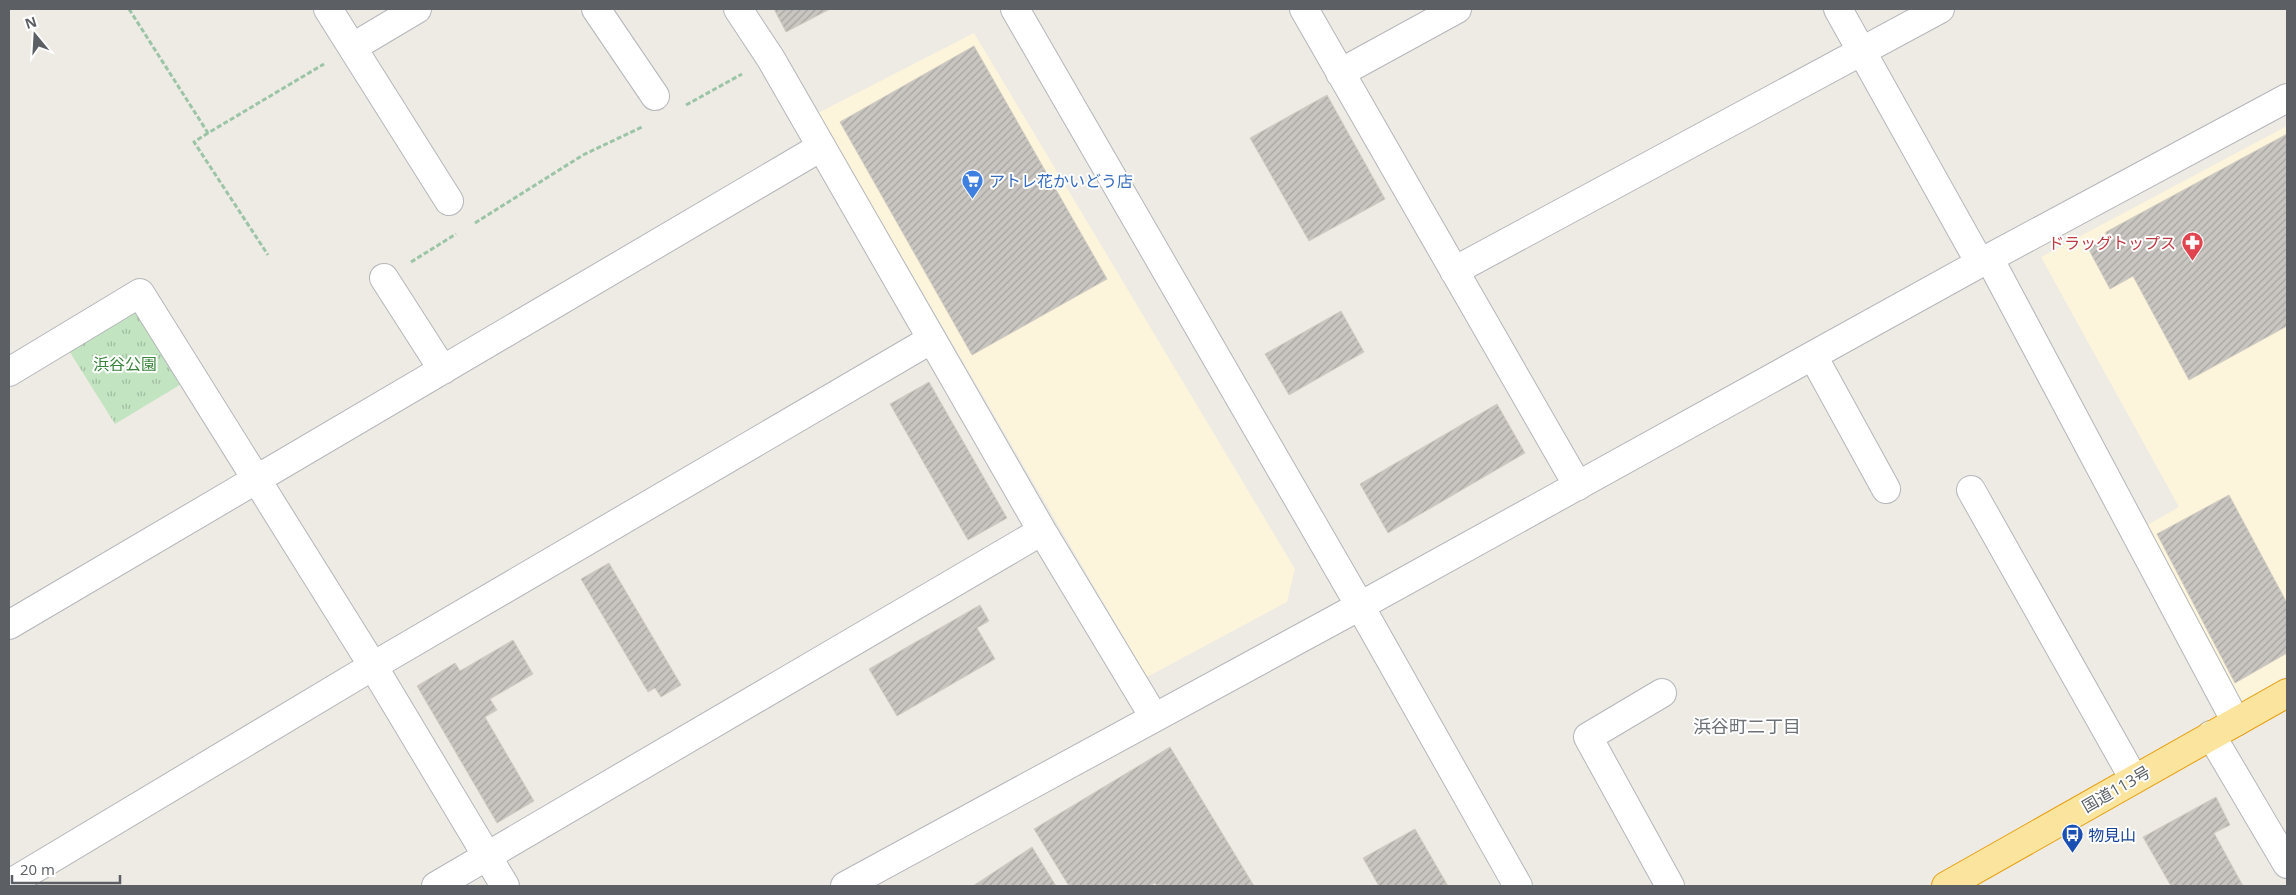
<svg xmlns="http://www.w3.org/2000/svg" width="2296" height="895" font-family="'Open Sans','Noto Sans JP',sans-serif">
<defs>
<pattern id="park-tufts" width="24" height="20" patternUnits="userSpaceOnUse" patternTransform="scale(1.25)"><rect width="24" height="20" fill="#c2e4c1"/><path d="M3 7l-1-3M5 7V3M7 7l1-3M15 17l-1-3M17 17v-4M19 17l1-3" fill="none" stroke="#a1bca0"/></pattern>
<pattern id="building-hatch" width="6" height="6" patternUnits="userSpaceOnUse" patternTransform="scale(1.25)"><rect width="6" height="6" fill="#c9c6c1"/><path d="M-1 1l2-2M0 6l6-6M5 7l2-2" fill="none" stroke="#a6a4a0"/></pattern>
</defs>
<rect width="100%" height="100%" fill="#eeebe4"/>
<!-- commercial -->
<path fill="#fcf4db" d="M 974,33 L 1295,569 L 1287,602 L 1147,677 L 818,113 Z
M 2287,126 L 2287,675 L 2238,704 L 2142,528 L 2179,507 L 2041,257 Z"/>
<!-- park -->
<path fill="url(#park-tufts)" d="M 135,304 L 183,383 L 115,424 L 66,346 Z"/>
<!-- building -->
<path fill="url(#building-hatch)" stroke="#d2cdc2" d="M 774,9 L 830,9 L 786,32 Z
M 974,46 L 1107,279 L 972,355 L 840,122 Z
M 1327,95 L 1385,199 L 1309,241 L 1250,138 Z
M 2287,134 L 2287,326 L 2189,380 L 2133,276 L 2110,289 L 2088,248 L 2106,238 L 2106,232 Z
M 1341,311 L 1364,352 L 1289,395 L 1265,354 Z
M 929,382 L 1007,518 L 968,540 L 890,404 Z
M 1497,404 L 1525,453 L 1388,533 L 1360,484 Z
M 2229,495 L 2287,603 L 2287,653 L 2235,683 L 2157,534 Z
M 609,563 L 681,685 L 661,697 L 655,688 L 648,692 L 581,579 Z
M 980,605 L 989,621 L 977,628 L 995,659 L 897,716 L 869,669 Z
M 513,640 L 533,674 L 490,699 L 497,710 L 485,717 L 534,801 L 497,823 L 417,686 L 455,663 L 460,671 Z
M 1170,747 L 1254,886 L 1157,886 L 1155,883 L 1150,886 L 1069,886 L 1034,829 Z
M 2216,797 L 2230,825 L 2214,833 L 2243,886 L 2171,886 L 2143,837 Z
M 1415,829 L 1448,886 L 1379,886 L 1363,858 Z
M 1032,847 L 1056,886 L 973,886 Z"/>
<g fill="none" stroke-linecap="round" stroke-linejoin="round">
<defs>
<path id="minor" d="M 328,9 L 449,201
M 596,9 L 655,96
M 738,9 L 771,59 L 1042,531 L 1154,717
M 1304,9 L 1578,486
M 1838,9 L 1980,263
M 353,47 L 417,9
M 1340,73 L 1457,9
M 1989,258 L 2236,722
M 1454,271 L 1940,9
M 384,278 L 443,370
M 1813,356 L 1886,489
M 9,372 L 140,293 L 373,666 L 505,886
M 1971,490 L 2134,779
M 9,625 L 821,147
M 1662,693 L 1588,737 L 1670,886
M 2211,735 L 2287,864
M 9,884 L 373,666 L 932,339
M 436,886 L 1042,531"/>
<path id="tertiary" d="M 1015,9 L 1360,606 L 1518,886
M 845,886 L 1360,606 L 1980,263 L 2287,98"/>
<path id="trunk" d="M 1946,886 L 2287,693"/>
</defs>
<!-- minor casing -->
<use href="#minor" stroke="#b4b6ba" stroke-width="30"/>
<!-- tertiary casing -->
<use href="#tertiary" stroke="#b4b6ba" stroke-width="30"/>
<!-- trunk casing -->
<use href="#trunk" stroke="#e79d0b" stroke-width="30"/>
<!-- path -->
<path stroke="#9bc5a6" stroke-width="3" stroke-dasharray="5 2.5" stroke-linecap="butt" d="M 129,9 L 208,133 L 324,64
M 686,105 L 742,74
M 208,133 L 194,142 L 268,255
M 475,223 L 583,155 L 642,127
M 411,262 L 456,234"/>
<!-- minor -->
<use href="#minor" stroke="#fff" stroke-width="28"/>
<!-- tertiary -->
<use href="#tertiary" stroke="#fff" stroke-width="28"/>
<!-- trunk -->
<use href="#trunk" stroke="#fae49e" stroke-width="28"/>
</g>
<!-- icons -->
<defs>
<symbol id="supermarket-pin" viewBox="-11 -11 22 30"><path d="M0 17L-7.5 6A9.5 9.5 0 1 1 7.5 6Z" fill="#3f7fe0" stroke="#fff"/><path d="M-6-5.5h2.5l.6 2H6L4.5 2H-2.5L-4.4-4H-6ZM-1.5 3.2a1.3 1.3 0 1 0 .1 0ZM3 3.2a1.3 1.3 0 1 0 .1 0Z" fill="#fff"/></symbol>
<symbol id="pharmacy-pin" viewBox="-11 -11 22 30"><path d="M0 17L-7.5 6A9.5 9.5 0 1 1 7.5 6Z" fill="#e0444e" stroke="#fff"/><path d="M-2-6h4v4h4v4h-4v4h-4v-4h-4v-4h4Z" fill="#fff"/></symbol>
<symbol id="bus-pin" viewBox="-11 -11 22 30"><path d="M0 17L-7.5 6A9.5 9.5 0 1 1 7.5 6Z" fill="#1a4fb4" stroke="#fff"/><path d="M-5-6H5V4H4V6H2V4H-2V6H-4V4H-5ZM-3.5-4V0h7V-4ZM-3.5 1.2v1.5H-2V1.2ZM2 1.2v1.5H3.5V1.2Z" fill="#fff"/></symbol>
</defs>
<g fill-rule="evenodd">
<use href="#supermarket-pin" x="960" y="168" width="25" height="34"/>
<use href="#pharmacy-pin" x="2180" y="230" width="25" height="34"/>
<use href="#bus-pin" x="2060" y="822" width="25" height="34"/>
</g>
<g text-anchor="middle" stroke-width="4" stroke-linejoin="round" paint-order="stroke">
<!-- shop labels -->
<g font-size="16" fill="#366cbe" stroke="#fff" text-anchor="start">
<text x="989" y="187">アトレ花かいどう店</text>
</g>
<!-- health labels -->
<g font-size="16" fill="#be3a42" stroke="#fff" text-anchor="end">
<text x="2176" y="249">ドラッグトップス</text>
</g>
<!-- park labels -->
<g font-size="16" fill="#3a853c" stroke="#fff">
<text x="125" y="370">浜谷公園</text>
</g>
<!-- street labels -->
<g font-size="16" fill="#5c6064" stroke="#fff">
<text transform="translate(2116 789) rotate(-30)" y="6">国道113号</text>
</g>
<!-- transit labels -->
<g font-size="16" fill="#164399" stroke="#fff" text-anchor="start">
<text x="2088" y="841">物見山</text>
</g>
<!-- neighbourhood labels -->
<g font-size="18" fill="#6d7276" stroke="#fff">
<text x="1747" y="733">浜谷町二丁目</text>
</g>
</g>
<!-- border -->
<rect width="2296" height="895" fill="none" stroke="#5c6064" stroke-width="20"/>
<!-- north arrow -->
<g transform="translate(35 35) rotate(342)" stroke="#ffffff" stroke-width="4" paint-order="stroke">
<path d="M0-4L9 19L0 12L-9 19Z" fill="#5c6064"/>
<text y="-8" font-size="14" font-weight="bold" text-anchor="middle" fill="#5c6064">N</text>
</g>
<!-- scale -->
<path d="M12 875v8h108v-8" fill="none" stroke="#5c6064" stroke-width="2.5"/>
<text x="20" y="875" font-size="15" fill="#5c6064" stroke="#ffffff" stroke-width="4" paint-order="stroke">20 m</text>
</svg>
